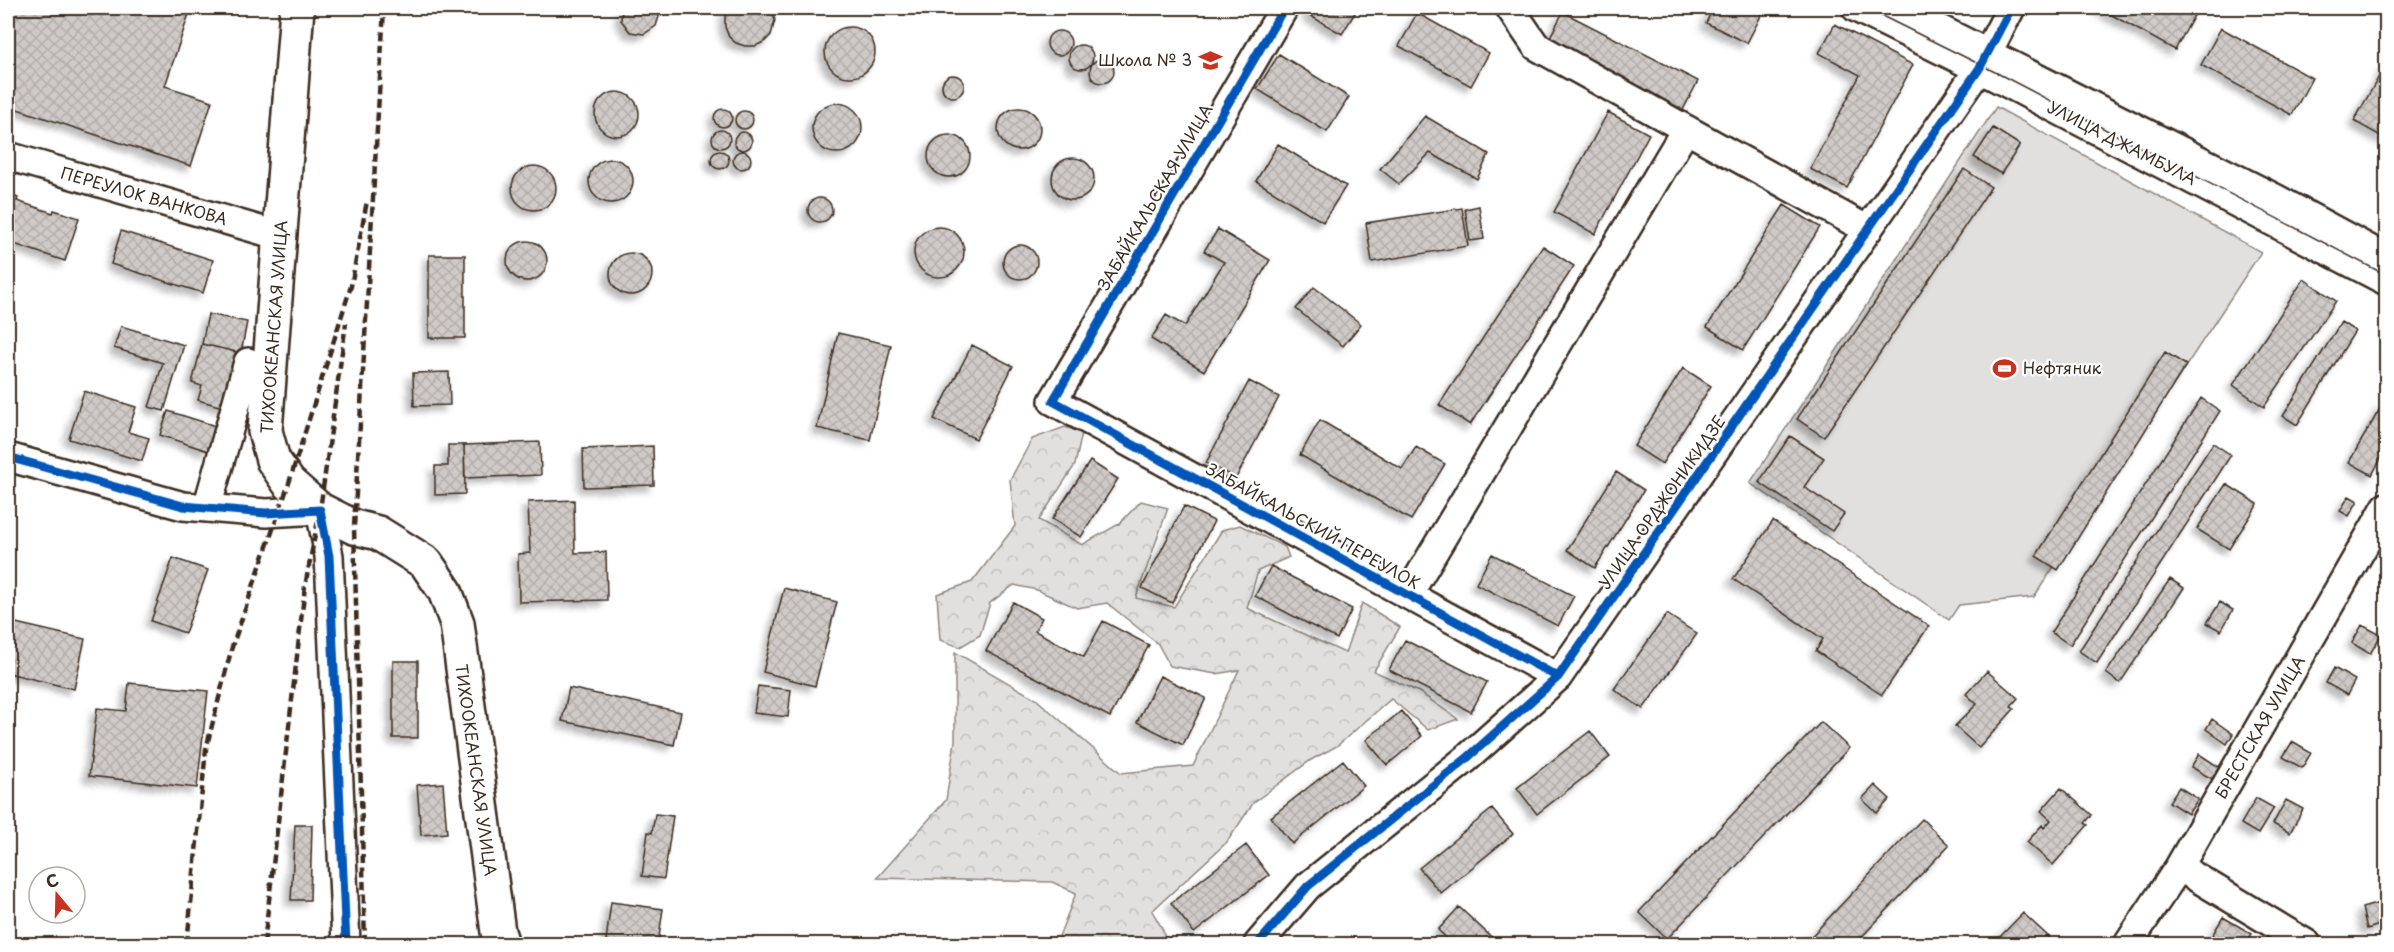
<svg xmlns="http://www.w3.org/2000/svg" width="2394" height="952" font-family="'Playpen Sans',sans-serif">
<defs>
<pattern id="park-crowns" width="20" height="18" patternUnits="userSpaceOnUse" patternTransform="scale(1.5)"><rect width="20" height="18" fill="#e2e0de"/><path d="M2 6a3 3 0 1 1 6 0M12 15a3 3 0 1 1 6 0" fill="none" stroke="#c3c0be"/></pattern>
<pattern id="building-cross-hatch" width="8" height="8" patternUnits="userSpaceOnUse" patternTransform="scale(1.5)"><rect width="8" height="8" fill="#cfcac7"/><path d="M0 0l8 8M0 8l8-8" fill="none" stroke="#b3aeaa"/></pattern>
<filter id="shadow"><feDropShadow dx="-5.5" dy="5.5" stdDeviation="3" flood-color="#0004"/></filter>
</defs>
<rect width="100%" height="100%" fill="#fff"/>
<filter id="ink" filterUnits="userSpaceOnUse"><feTurbulence type="fractalNoise" baseFrequency=".0167" numOctaves="2"/><feDisplacementMap in="SourceGraphic" scale="12" xChannelSelector="R" yChannelSelector="G"/><feConvolveMatrix kernelMatrix="1 2 1 2 8 2 1 2 1" color-interpolation-filters="sRGB"/></filter>
<g filter="url(#ink)">
<!-- green -->
<path fill="#e2e0de" stroke="#8e857e" stroke-width="1.5" d="M 1996,107 L 2261,252 L 2034,597 L 1959,605 L 1949,620 L 1750,483 Z"/>
<!-- park -->
<path fill="url(#park-crowns)" stroke="#8e857e" stroke-width="1.5" d="M 1065,427 L 1082,433 L 1075,465 L 1039,520 L 1082,545 L 1119,524 L 1141,501 L 1168,508 L 1136,598 L 1174,607 L 1222,530 L 1240,525 L 1285,547 L 1289,557 L 1258,571 L 1247,608 L 1345,653 L 1362,603 L 1400,627 L 1374,671 L 1419,692 L 1458,719 L 1428,730 L 1391,699 L 1337,746 L 1311,760 L 1254,802 L 1227,842 L 1152,911 L 1163,930 L 1166,944 L 1056,944 L 1076,893 L 1052,882 L 877,878 L 946,800 L 955,741 L 955,652 L 1036,699 L 1121,773 L 1193,766 L 1239,670 L 1216,674 L 1170,666 L 1158,644 L 1107,603 L 1077,608 L 1037,590 L 1014,585 L 990,603 L 980,635 L 960,647 L 940,640 L 937,594 L 972,582 L 1015,526 L 1010,480 L 1032,439 Z"/>
<!-- building -->
<path fill="url(#building-cross-hatch)" stroke="#3b2a1e" stroke-width="1.5" filter="url(#shadow)" d="M 8,8 L 191,8 L 165,86 L 212,101 L 191,166 L 8,106 Z
M 622,8 L 657,8 L 659,17 L 656,26 L 644,34 L 630,32 L 621,20 Z
M 729,8 L 771,8 L 775,20 L 771,35 L 764,42 L 755,46 L 745,46 L 736,43 L 729,37 L 725,27 L 725,17 Z
M 1311,8 L 1358,8 L 1342,34 L 1307,14 Z
M 1711,8 L 1765,8 L 1747,43 L 1706,23 L 1713,8 Z
M 2099,8 L 2189,8 L 2196,12 L 2175,50 Z
M 1563,12 L 1698,81 L 1683,110 L 1548,41 Z
M 1417,13 L 1489,53 L 1471,86 L 1399,46 Z
M 1835,24 L 1913,65 L 1847,188 L 1810,169 L 1860,75 L 1819,53 Z
M825 52a25 25 0 1 1 50 0a25 25 0 1 1-50 0Z
M 2221,28 L 2312,78 L 2292,115 L 2201,65 Z
M1047 43a12 12 0 1 1 24 0a12 12 0 1 1-24 0Z
M1069 57a12 12 0 1 1 24 0a12 12 0 1 1-24 0Z
M 1279,54 L 1349,97 L 1327,132 L 1257,89 Z
M1090 71a12 12 0 1 1 24 0a12 12 0 1 1-24 0Z
M 2386,64 L 2386,139 L 2354,121 Z
M942 86a11 11 0 1 1 22 0a11 11 0 1 1-22 0Z
M595 114a22 22 0 1 1 44 0a22 22 0 1 1-44 0Z
M812 128a25 25 0 1 1 50 0a25 25 0 1 1-50 0Z
M998 129a21 21 0 1 1 42 0a21 21 0 1 1-42 0Z
M714 118a9 9 0 1 1 18 0a9 9 0 1 1-18 0Z
M735 120a9 9 0 1 1 18 0a9 9 0 1 1-18 0Z
M 1608,112 L 1649,134 L 1595,234 L 1554,212 Z
M 1425,116 L 1489,154 L 1477,179 L 1430,153 L 1399,184 L 1380,169 Z
M 1993,128 L 2020,145 L 2001,174 L 1974,157 Z
M712 139a9 9 0 1 1 18 0a9 9 0 1 1-18 0Z
M734 141a9 9 0 1 1 18 0a9 9 0 1 1-18 0Z
M928 156a21 21 0 1 1 42 0a21 21 0 1 1-42 0Z
M 1278,144 L 1346,186 L 1323,222 L 1256,181 Z
M733 160a9 9 0 1 1 18 0a9 9 0 1 1-18 0Z
M711 160a9 9 0 1 1 18 0a9 9 0 1 1-18 0Z
M1052 179a21 21 0 1 1 42 0a21 21 0 1 1-42 0Z
M589 181a22 22 0 1 1 44 0a22 22 0 1 1-44 0Z
M512 188a22 22 0 1 1 44 0a22 22 0 1 1-44 0Z
M 1964,169 L 1991,187 L 1824,437 L 1797,419 Z
M 8,194 L 18,198 L 17,201 L 53,213 L 54,210 L 79,218 L 65,261 L 8,242 Z
M808 210a12 12 0 1 1 24 0a12 12 0 1 1-24 0Z
M 1784,205 L 1820,227 L 1743,350 L 1707,327 Z
M 1479,206 L 1484,239 L 1470,241 L 1465,209 Z
M 1462,208 L 1468,246 L 1372,262 L 1366,223 Z
M914 252a25 25 0 1 1 50 0a25 25 0 1 1-50 0Z
M 1218,229 L 1270,260 L 1204,371 L 1151,339 L 1166,315 L 1185,326 L 1224,262 L 1204,251 Z
M 121,231 L 213,260 L 203,293 L 111,264 Z
M507 261a20 20 0 1 1 40 0a20 20 0 1 1-40 0Z
M1003 262a17 17 0 1 1 34 0a17 17 0 1 1-34 0Z
M 1543,246 L 1574,266 L 1470,425 L 1439,405 Z
M610 274a21 21 0 1 1 42 0a21 21 0 1 1-42 0Z
M 429,255 L 465,255 L 465,338 L 429,338 Z
M 2304,279 L 2336,301 L 2264,407 L 2233,385 Z
M 1314,287 L 1361,324 L 1343,346 L 1296,309 Z
M 208,314 L 247,322 L 241,353 L 202,344 Z
M 2341,322 L 2355,331 L 2297,425 L 2283,416 Z
M 121,326 L 184,345 L 164,411 L 149,407 L 163,363 L 114,348 Z
M 838,333 L 891,345 L 870,440 L 817,428 Z
M 202,344 L 241,353 L 226,408 L 198,400 L 202,386 L 192,383 Z
M 972,345 L 1013,366 L 976,439 L 934,419 Z
M 2165,352 L 2186,365 L 2058,570 L 2036,556 Z
M 1683,368 L 1711,386 L 1662,464 L 1634,446 Z
M 449,372 L 450,405 L 414,406 L 413,373 Z
M 1249,381 L 1279,397 L 1236,478 L 1206,463 Z
M 84,391 L 136,407 L 128,432 L 149,438 L 142,461 L 69,439 Z
M 2201,398 L 2220,411 L 2070,645 L 2051,632 Z
M 2382,405 L 2386,407 L 2386,449 L 2372,475 L 2349,462 Z
M 168,411 L 216,426 L 208,451 L 160,435 Z
M 1320,420 L 1402,469 L 1416,447 L 1445,464 L 1411,520 L 1300,455 Z
M 1790,436 L 1824,458 L 1804,487 L 1844,514 L 1832,531 L 1759,482 Z
M 540,442 L 541,475 L 465,478 L 464,445 Z
M 2213,443 L 2231,455 L 2097,663 L 2079,651 Z
M 448,445 L 464,445 L 465,494 L 435,495 L 435,466 L 448,466 Z
M 653,446 L 654,485 L 584,487 L 583,449 Z
M 1090,461 L 1118,479 L 1081,537 L 1052,519 Z
M 1616,472 L 1644,490 L 1595,568 L 1567,550 Z
M 2226,484 L 2258,504 L 2229,549 L 2197,529 Z
M 2349,496 L 2358,501 L 2349,516 L 2340,511 Z
M 574,500 L 575,553 L 606,552 L 607,600 L 519,602 L 518,554 L 530,553 L 528,502 Z
M 1184,506 L 1214,521 L 1172,603 L 1142,588 Z
M 1773,521 L 1929,626 L 1882,695 L 1816,651 L 1823,639 L 1733,579 Z
M 1492,554 L 1574,596 L 1558,626 L 1476,584 Z
M 173,558 L 208,570 L 185,633 L 151,621 Z
M 1271,566 L 1352,609 L 1337,639 L 1255,596 Z
M 2170,579 L 2184,588 L 2120,683 L 2106,673 Z
M 784,588 L 837,602 L 815,686 L 763,672 Z
M 1013,602 L 1042,618 L 1035,631 L 1084,657 L 1103,621 L 1149,645 L 1110,717 L 986,651 Z
M 2220,602 L 2233,610 L 2221,631 L 2207,623 Z
M 1667,614 L 1697,634 L 1643,709 L 1614,689 Z
M 16,623 L 85,639 L 74,689 L 8,673 L 8,661 Z
M 2362,625 L 2381,635 L 2370,654 L 2352,643 Z
M 1405,640 L 1487,682 L 1471,712 L 1389,670 Z
M 393,661 L 418,661 L 418,738 L 393,738 Z
M 2334,668 L 2355,680 L 2347,695 L 2326,683 Z
M 1987,671 L 2018,698 L 2011,706 L 2014,709 L 1979,748 L 1955,726 L 1977,704 L 1966,694 Z
M 1160,676 L 1206,698 L 1183,745 L 1137,722 Z
M 129,683 L 208,691 L 197,788 L 89,776 L 97,708 L 126,711 Z
M 758,686 L 791,690 L 788,717 L 754,713 Z
M 569,688 L 681,712 L 674,745 L 562,721 Z
M 1401,711 L 1422,736 L 1387,765 L 1366,740 Z
M 2212,719 L 2233,734 L 2227,744 L 2206,729 Z
M 1821,722 L 1849,748 L 1667,939 L 1639,912 Z
M 1590,731 L 1610,757 L 1537,814 L 1517,788 Z
M 2292,742 L 2311,753 L 2302,768 L 2283,757 Z
M 2199,754 L 2219,767 L 2212,779 L 2191,767 Z
M 1343,760 L 1364,786 L 1292,844 L 1271,817 Z
M 443,783 L 447,833 L 421,835 L 417,785 Z
M 1875,785 L 1890,799 L 1877,813 L 1862,799 Z
M 2179,787 L 2198,799 L 2188,814 L 2169,802 Z
M 2061,788 L 2092,815 L 2085,823 L 2088,825 L 2053,865 L 2027,842 L 2042,825 L 2044,828 L 2051,820 L 2041,811 Z
M 2256,798 L 2274,808 L 2258,834 L 2241,824 Z
M 2286,800 L 2303,809 L 2290,833 L 2273,824 Z
M 1492,809 L 1513,834 L 1441,893 L 1419,868 Z
M 655,814 L 673,816 L 664,879 L 642,876 L 648,832 L 652,833 Z
M 1922,819 L 1949,845 L 1855,944 L 1804,944 Z
M 295,825 L 312,825 L 310,900 L 291,900 Z
M 1246,845 L 1269,875 L 1194,933 L 1171,903 Z
M 611,902 L 663,909 L 658,944 L 633,944 L 606,941 Z
M 2383,902 L 2386,923 L 2367,929 L 2362,908 Z
M 1459,907 L 1499,944 L 1453,944 L 1438,930 Z
M 2023,913 L 2050,938 L 2043,944 L 1993,944 Z
M 2223,917 L 2252,934 L 2245,944 L 2207,944 Z"/>
<g fill="none" stroke-linecap="round" stroke-linejoin="round">
<defs>
<path id="minor" d="M 1284,8 L 1053,401 L 1558,677
M 1510,8 L 1536,46 L 1868,230
M 1856,8 L 1995,77 L 2386,281
M 1898,8 L 2277,199 L 2386,258
M 8,156 L 280,236
M 8,457 L 183,506 L 266,513 L 320,510 L 329,556 L 346,944
M 207,508 L 248,362
M 1408,595 L 1686,129
M 2179,867 L 2307,944
M 1258,944 L 1308,886 L 1466,759 L 1558,677 L 1979,69 L 2011,8
M 2128,944 L 2179,867 L 2386,507"/>
<path id="major" d="M 297,8 L 265,431 L 273,460 L 289,483 L 320,510 L 354,527 L 378,533 L 426,563 L 445,591 L 457,623 L 498,932 L 502,944"/>
</defs>
<!-- minor casing -->
<use href="#minor" stroke="#3b2a1e" stroke-width="32"/>
<!-- major casing -->
<use href="#major" stroke="#3b2a1e" stroke-width="38"/>
<!-- minor -->
<use href="#minor" stroke="#fff" stroke-width="27"/>
<!-- major -->
<use href="#major" stroke="#fff" stroke-width="33"/>
<!-- tram -->
<path stroke="#3b2a1e" stroke-width="1.5" d="M 1866,8 L 1997,73 L 2386,275"/>
<!-- rail -->
<path stroke="#3b2a1e" stroke-width="4.5" stroke-dasharray="9 4.5" stroke-linecap="butt" d="M 187,944 L 206,749 L 232,647 L 289,483 L 351,286 L 367,201
M 264,944 L 305,586 L 320,510 L 346,323
M 365,944 L 354,527 L 384,8"/>
<defs>
<path id="cycleway" d="M 1284,8 L 1053,401 L 1558,677
M 8,457 L 183,506 L 266,513 L 320,510 L 329,556 L 346,944
M 1258,944 L 1308,886 L 1466,759 L 1558,677 L 1979,69 L 2011,8"/>
</defs>
<!-- cycleway casing -->
<use href="#cycleway" stroke="#fff" stroke-width="13"/>
<!-- cycleway -->
<use href="#cycleway" stroke="#0057b8" stroke-width="9"/>
</g>
</g>
<!-- icons -->
<defs>
<symbol id="school-bare" viewBox="-9 -9 18 18"><path d="M0-5L7-2L0 1L-7-2ZM-4 1L0 2.5L4 1V4Q0 6-4 4Z" fill="#c8321e" stroke="#fff" stroke-width="2.5" paint-order="stroke"/></symbol>
<symbol id="stadium-bare" viewBox="-9 -9 18 18"><path d="M0-5a6.5 5 0 1 0 0 10a6.5 5 0 1 0 0-10ZM-3.5-1.8h7v3.6h-7Z" fill="#c8321e" stroke="#fff" stroke-width="2.5" paint-order="stroke"/></symbol>
</defs>
<g fill-rule="evenodd">
<use href="#school-bare" x="1194" y="44" width="33" height="33"/>
<use href="#stadium-bare" x="1988" y="352" width="33" height="33"/>
</g>
<g text-anchor="middle" stroke-width="4.5" stroke-linejoin="round" paint-order="stroke">
<!-- poi labels -->
<g font-size="16" fill="#3b2a1e" stroke="#fff" text-anchor="end">
<text x="1192" y="66">Школа № 3</text>
<text x="2023" y="374" text-anchor="start">Нефтяник</text>
</g>
<!-- street labels -->
<g font-size="16" fill="#3b2a1e" stroke="#fff">
<text transform="translate(2122 143) rotate(27)" y="6">УЛИЦА ДЖАМБУЛА</text>
<text transform="translate(144 196) rotate(16)" y="6">ПЕРЕУЛОК ВАНКОВА</text>
<text transform="translate(1155 197) rotate(-60)" y="6">ЗАБАЙКАЛЬСКАЯ УЛИЦА</text>
<text transform="translate(274 327) rotate(-86)" y="6">ТИХООКЕАНСКАЯ УЛИЦА</text>
<text transform="translate(1662 502) rotate(-55)" y="6">УЛИЦА ОРДЖОНИКИДЗЕ</text>
<text transform="translate(1313 526) rotate(29)" y="6">ЗАБАЙКАЛЬСКИЙ ПЕРЕУЛОК</text>
<text transform="translate(2260 727) rotate(-60)" y="6">БРЕСТСКАЯ УЛИЦА</text>
<text transform="translate(476 770) rotate(82)" y="6">ТИХООКЕАНСКАЯ УЛИЦА</text>
</g>
</g>
<!-- margin -->
<rect width="2394" height="952" fill="none" stroke="#fff" stroke-width="30"/>
<rect x="15" y="15" width="2364" height="922" fill="none" stroke="#3b2a1e" stroke-width="2" filter="url(#ink)"/>
<!-- north arrow -->
<g transform="translate(57 895) rotate(341)"><circle r="28" fill="#ffffff" stroke="#b1aaa5" stroke-width="1.5"/>
<path d="M0-4.5L10 22L0 15L-10 22Z" fill="#c8321e"/>
<text y="-9" font-size="16" font-weight="bold" text-anchor="middle" fill="#3b2a1e">С</text>
</g>
</svg>
